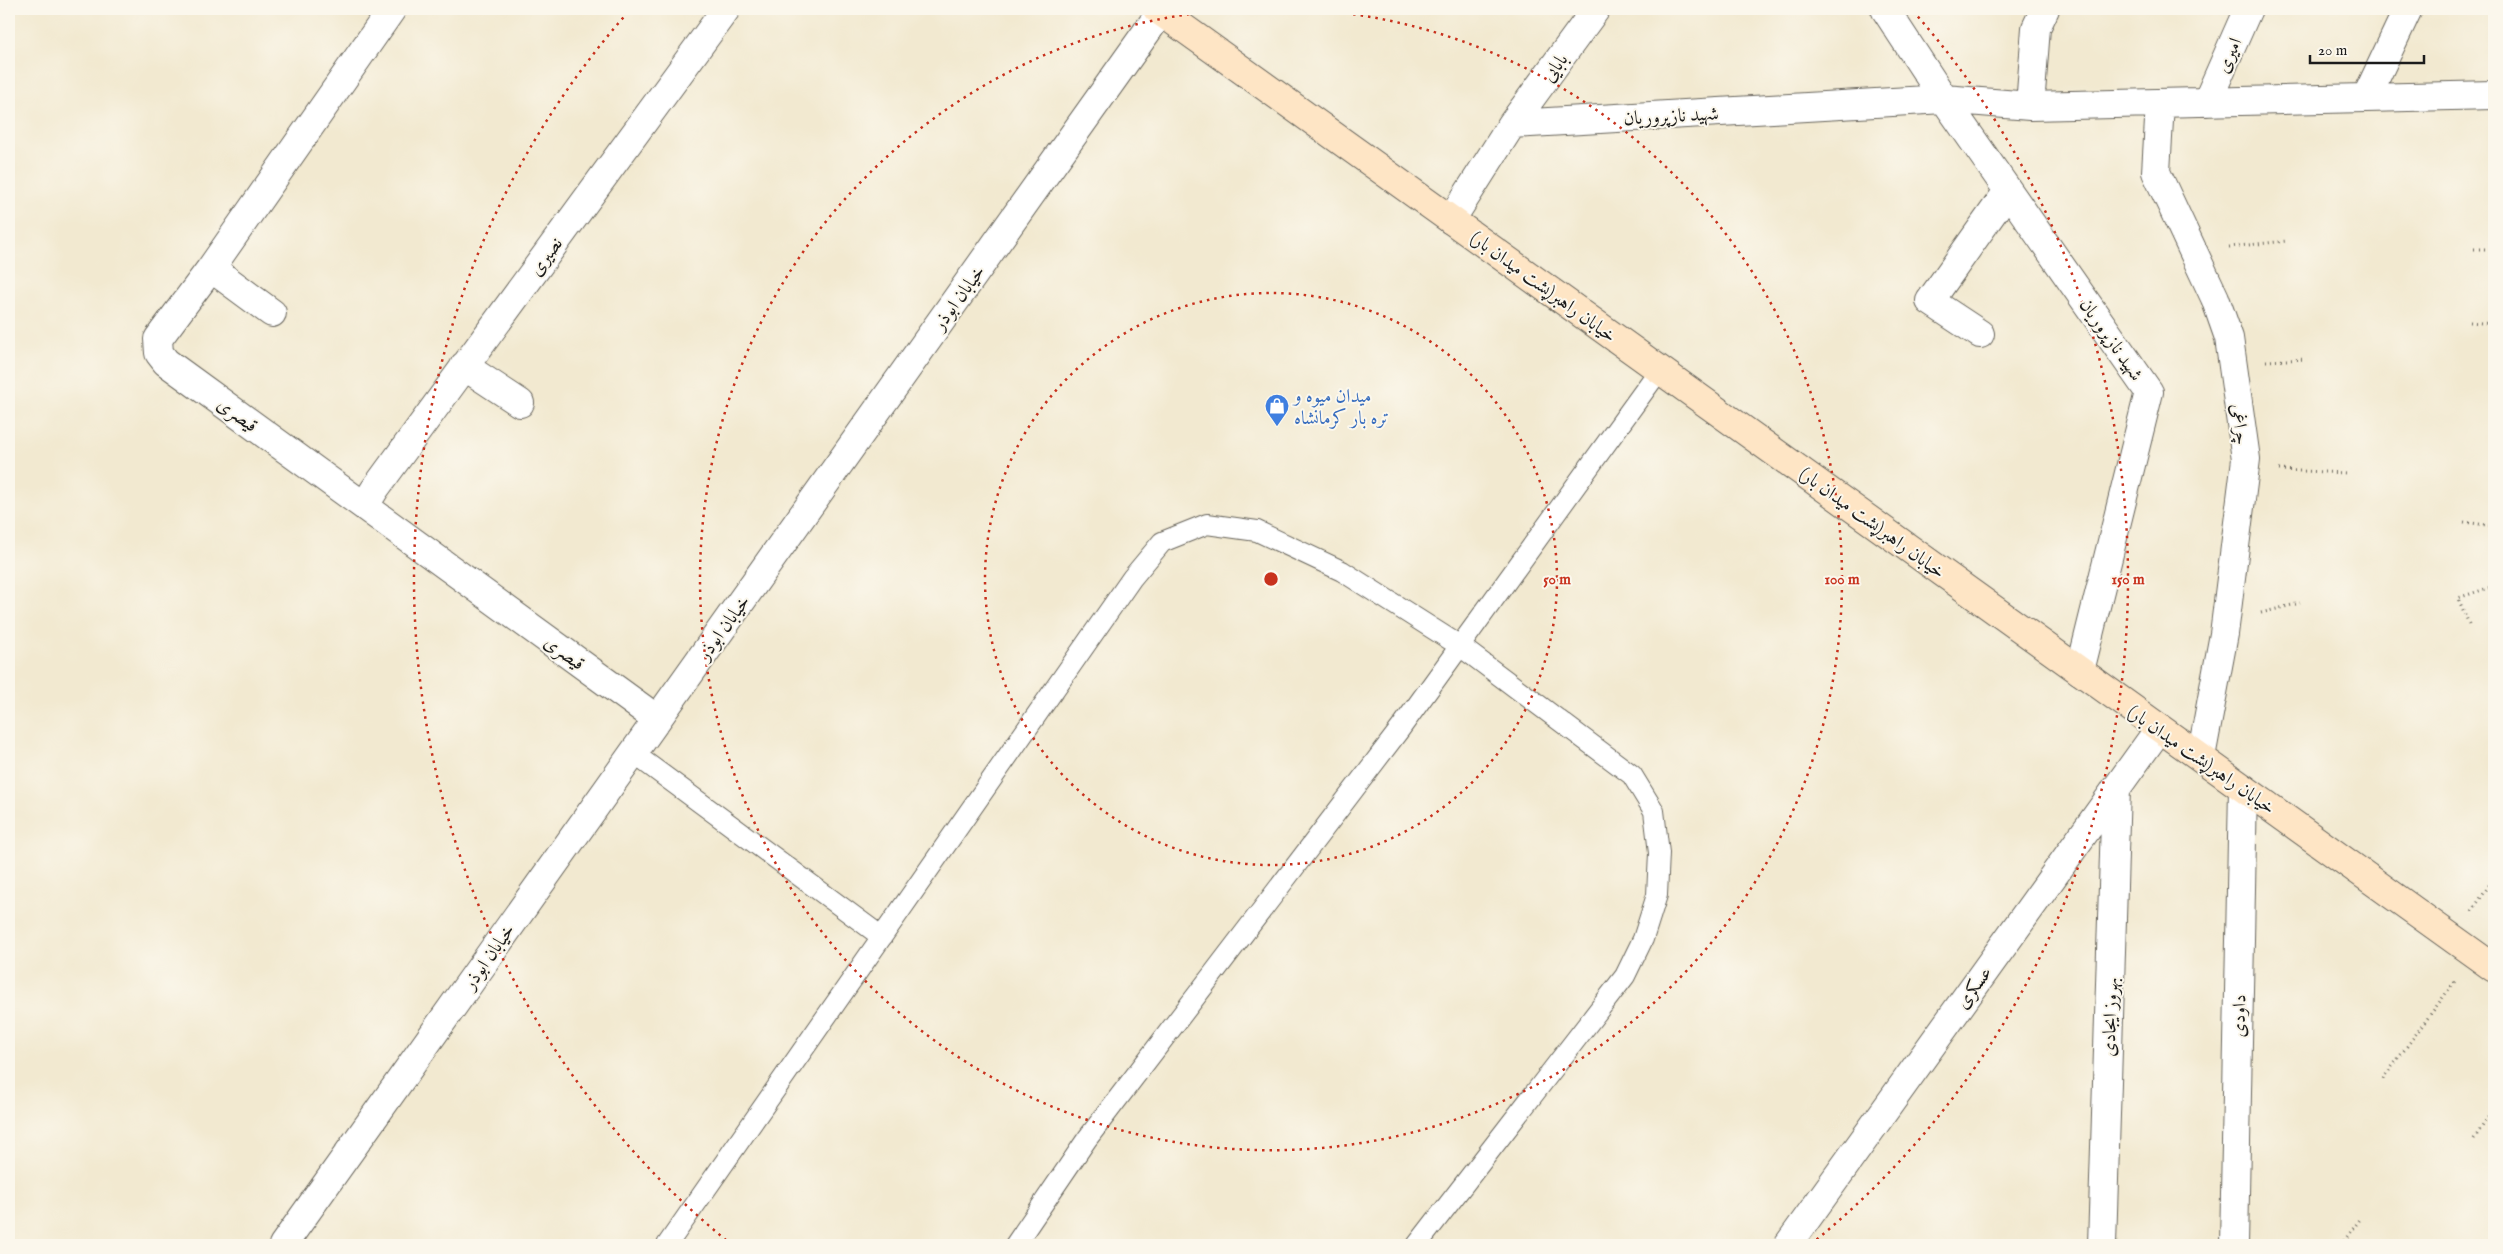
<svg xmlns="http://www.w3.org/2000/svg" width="2503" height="1254" font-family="'IM FELL English',Amiri,serif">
<rect width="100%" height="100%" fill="#fbf7ec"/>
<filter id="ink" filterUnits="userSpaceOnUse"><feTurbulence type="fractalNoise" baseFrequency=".02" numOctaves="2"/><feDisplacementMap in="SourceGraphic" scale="10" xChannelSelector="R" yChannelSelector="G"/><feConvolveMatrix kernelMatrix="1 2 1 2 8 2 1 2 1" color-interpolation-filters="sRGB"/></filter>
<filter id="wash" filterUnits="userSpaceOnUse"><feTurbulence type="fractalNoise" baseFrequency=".0096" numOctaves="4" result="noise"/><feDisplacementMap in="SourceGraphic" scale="20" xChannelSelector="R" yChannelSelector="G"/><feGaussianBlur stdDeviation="1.12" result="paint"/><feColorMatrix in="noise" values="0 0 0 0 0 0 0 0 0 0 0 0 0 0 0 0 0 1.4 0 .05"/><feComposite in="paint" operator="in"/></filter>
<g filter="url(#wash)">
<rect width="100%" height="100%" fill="#f2e9d0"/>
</g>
<g filter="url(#ink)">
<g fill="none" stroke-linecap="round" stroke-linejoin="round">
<defs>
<path id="service" d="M 633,753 L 882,937
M 667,1245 L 1132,578 L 1162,542 L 1207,524 L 1257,531 L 1342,571 L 1460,646 L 1632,775 L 1654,811 L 1659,853 L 1657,895 L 1643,939 L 1625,976 L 1417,1245
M 1015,1245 L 1087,1139 L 1400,729 L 1660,369"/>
<path id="minor" d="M 392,9 L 211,268 L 158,339 L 159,353 L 166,362 L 657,719
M 1885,9 L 1944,99 L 2149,392 L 2080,671
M 2366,98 L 2408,9
M 2207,102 L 2248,9
M 2160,103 L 2156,172 L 2215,298 L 2229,338 L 2246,459 L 2224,634 L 2201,757
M 2030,106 L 2036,28 L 2045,9
M 1512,124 L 1596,9
M 1451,220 L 1512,124 L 1944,99 L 2030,106 L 2494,95
M 211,268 L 272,313
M 1980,334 L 1930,301 L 2008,191
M 464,366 L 520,403
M 365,505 L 375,489 L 726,9
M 1788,1245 L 2159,729
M 2102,1245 L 2116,788
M 2234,1245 L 2243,788"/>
<path id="tertiary" d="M 283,1245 L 1163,9"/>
<path id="secondary" d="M 1157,9 L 2494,968"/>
</defs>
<!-- service casing -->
<use href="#service" stroke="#67645b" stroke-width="22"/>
<!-- minor casing -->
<use href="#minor" stroke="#67645b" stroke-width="30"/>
<!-- tertiary casing -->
<use href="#tertiary" stroke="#67645b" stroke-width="30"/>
<!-- secondary casing -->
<use href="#secondary" stroke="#67645b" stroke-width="30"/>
<!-- path -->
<path stroke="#67645b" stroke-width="3" stroke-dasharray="1 4" stroke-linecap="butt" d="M 2229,247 L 2286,241
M 2474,249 L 2494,249
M 2470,322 L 2494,324
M 2266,361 L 2305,359
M 2279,470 L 2347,473
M 2464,522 L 2494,526
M 2261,613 L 2300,603
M 2469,624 L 2458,598 L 2494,586
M 2472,911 L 2494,878
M 2383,1079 L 2455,981
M 2474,1139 L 2494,1109
M 2341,1245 L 2361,1218"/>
<!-- service -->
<use href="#service" stroke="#fff" stroke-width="20"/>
<!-- minor -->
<use href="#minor" stroke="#fff" stroke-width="28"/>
<!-- tertiary -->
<use href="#tertiary" stroke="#fff" stroke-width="28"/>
<!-- secondary -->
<use href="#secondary" stroke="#fee5c5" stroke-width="28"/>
</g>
</g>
<!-- distance rings -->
<g fill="none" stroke="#c8321e" stroke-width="2.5" stroke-dasharray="2.5 5">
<circle cx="1271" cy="579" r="286"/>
<path d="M1301 9A571 571 0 1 1 1241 9"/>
<path d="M732 1245A857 857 0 0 1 629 11M1913 11A857 857 0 0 1 1810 1245"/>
</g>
<!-- icons -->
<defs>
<symbol id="shop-pin" viewBox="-11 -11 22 30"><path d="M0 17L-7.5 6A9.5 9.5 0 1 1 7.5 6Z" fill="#3f7fe0" stroke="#fbf7ec"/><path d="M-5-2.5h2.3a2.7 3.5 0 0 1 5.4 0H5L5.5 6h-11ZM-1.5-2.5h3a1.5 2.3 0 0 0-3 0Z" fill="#fff"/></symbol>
</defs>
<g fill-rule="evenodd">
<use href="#shop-pin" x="1263" y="392" width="28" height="38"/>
</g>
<g text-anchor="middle" stroke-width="4" stroke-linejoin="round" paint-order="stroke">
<!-- street labels -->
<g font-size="19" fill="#1c1c1c" stroke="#fbf7ec">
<text transform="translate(2228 55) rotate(-66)" y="7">امیری</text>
<text transform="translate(1554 67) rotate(-54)" y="7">بابایی</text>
<text transform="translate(1671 115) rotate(-3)" y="7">شهید نازپروریان</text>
<text transform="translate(545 256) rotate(-54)" y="7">نصیری</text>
<text transform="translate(1544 286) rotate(36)" y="7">خیابان راهبر(پشت میدان بار)</text>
<text transform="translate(958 297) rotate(-54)" y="7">خیابان ابوذر</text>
<text transform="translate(2112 339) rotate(55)" y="7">شهید نازپروریان</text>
<text transform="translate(238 414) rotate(36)" y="7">قیصری</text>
<text transform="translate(2241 424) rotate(82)" y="7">چراغی</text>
<text transform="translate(1873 522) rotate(36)" y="7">خیابان راهبر(پشت میدان بار)</text>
<text transform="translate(723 627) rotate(-54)" y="7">خیابان ابوذر</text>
<text transform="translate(565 652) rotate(36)" y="7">قیصری</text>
<text transform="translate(2202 759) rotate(35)" y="7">خیابان راهبر(پشت میدان بار)</text>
<text transform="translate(488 956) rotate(-55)" y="7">خیابان ابوذر</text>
<text transform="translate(1973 987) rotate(-54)" y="7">عسکری</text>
<text transform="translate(2238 1016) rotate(-89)" y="7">داودی</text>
<text transform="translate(2109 1017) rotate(-88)" y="7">بهروز ایجادی</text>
</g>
<!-- shop labels -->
<g font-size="19" fill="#366cbe" stroke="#fbf7ec" text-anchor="start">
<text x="1294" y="402">میدان میوه و<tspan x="1294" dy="22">تره بار کرمانشاه</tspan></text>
</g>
</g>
<circle cx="1271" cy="579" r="8" fill="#c8321e" stroke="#fbf7ec" stroke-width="2.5"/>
<g font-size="15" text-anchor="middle" font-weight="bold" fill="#c8321e" stroke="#fbf7ec" stroke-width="4" stroke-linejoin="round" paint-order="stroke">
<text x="1557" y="584">50 m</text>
<text x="1842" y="584">100 m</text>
<text x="2128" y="584">150 m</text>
</g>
<!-- margin -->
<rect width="2503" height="1254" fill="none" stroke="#fbf7ec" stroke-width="30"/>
<!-- scale -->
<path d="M2310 55v8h114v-8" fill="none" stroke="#1c1c1c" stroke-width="2.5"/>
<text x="2318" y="55" font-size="15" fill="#1c1c1c" stroke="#fbf7ec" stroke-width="4" paint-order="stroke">20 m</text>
</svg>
